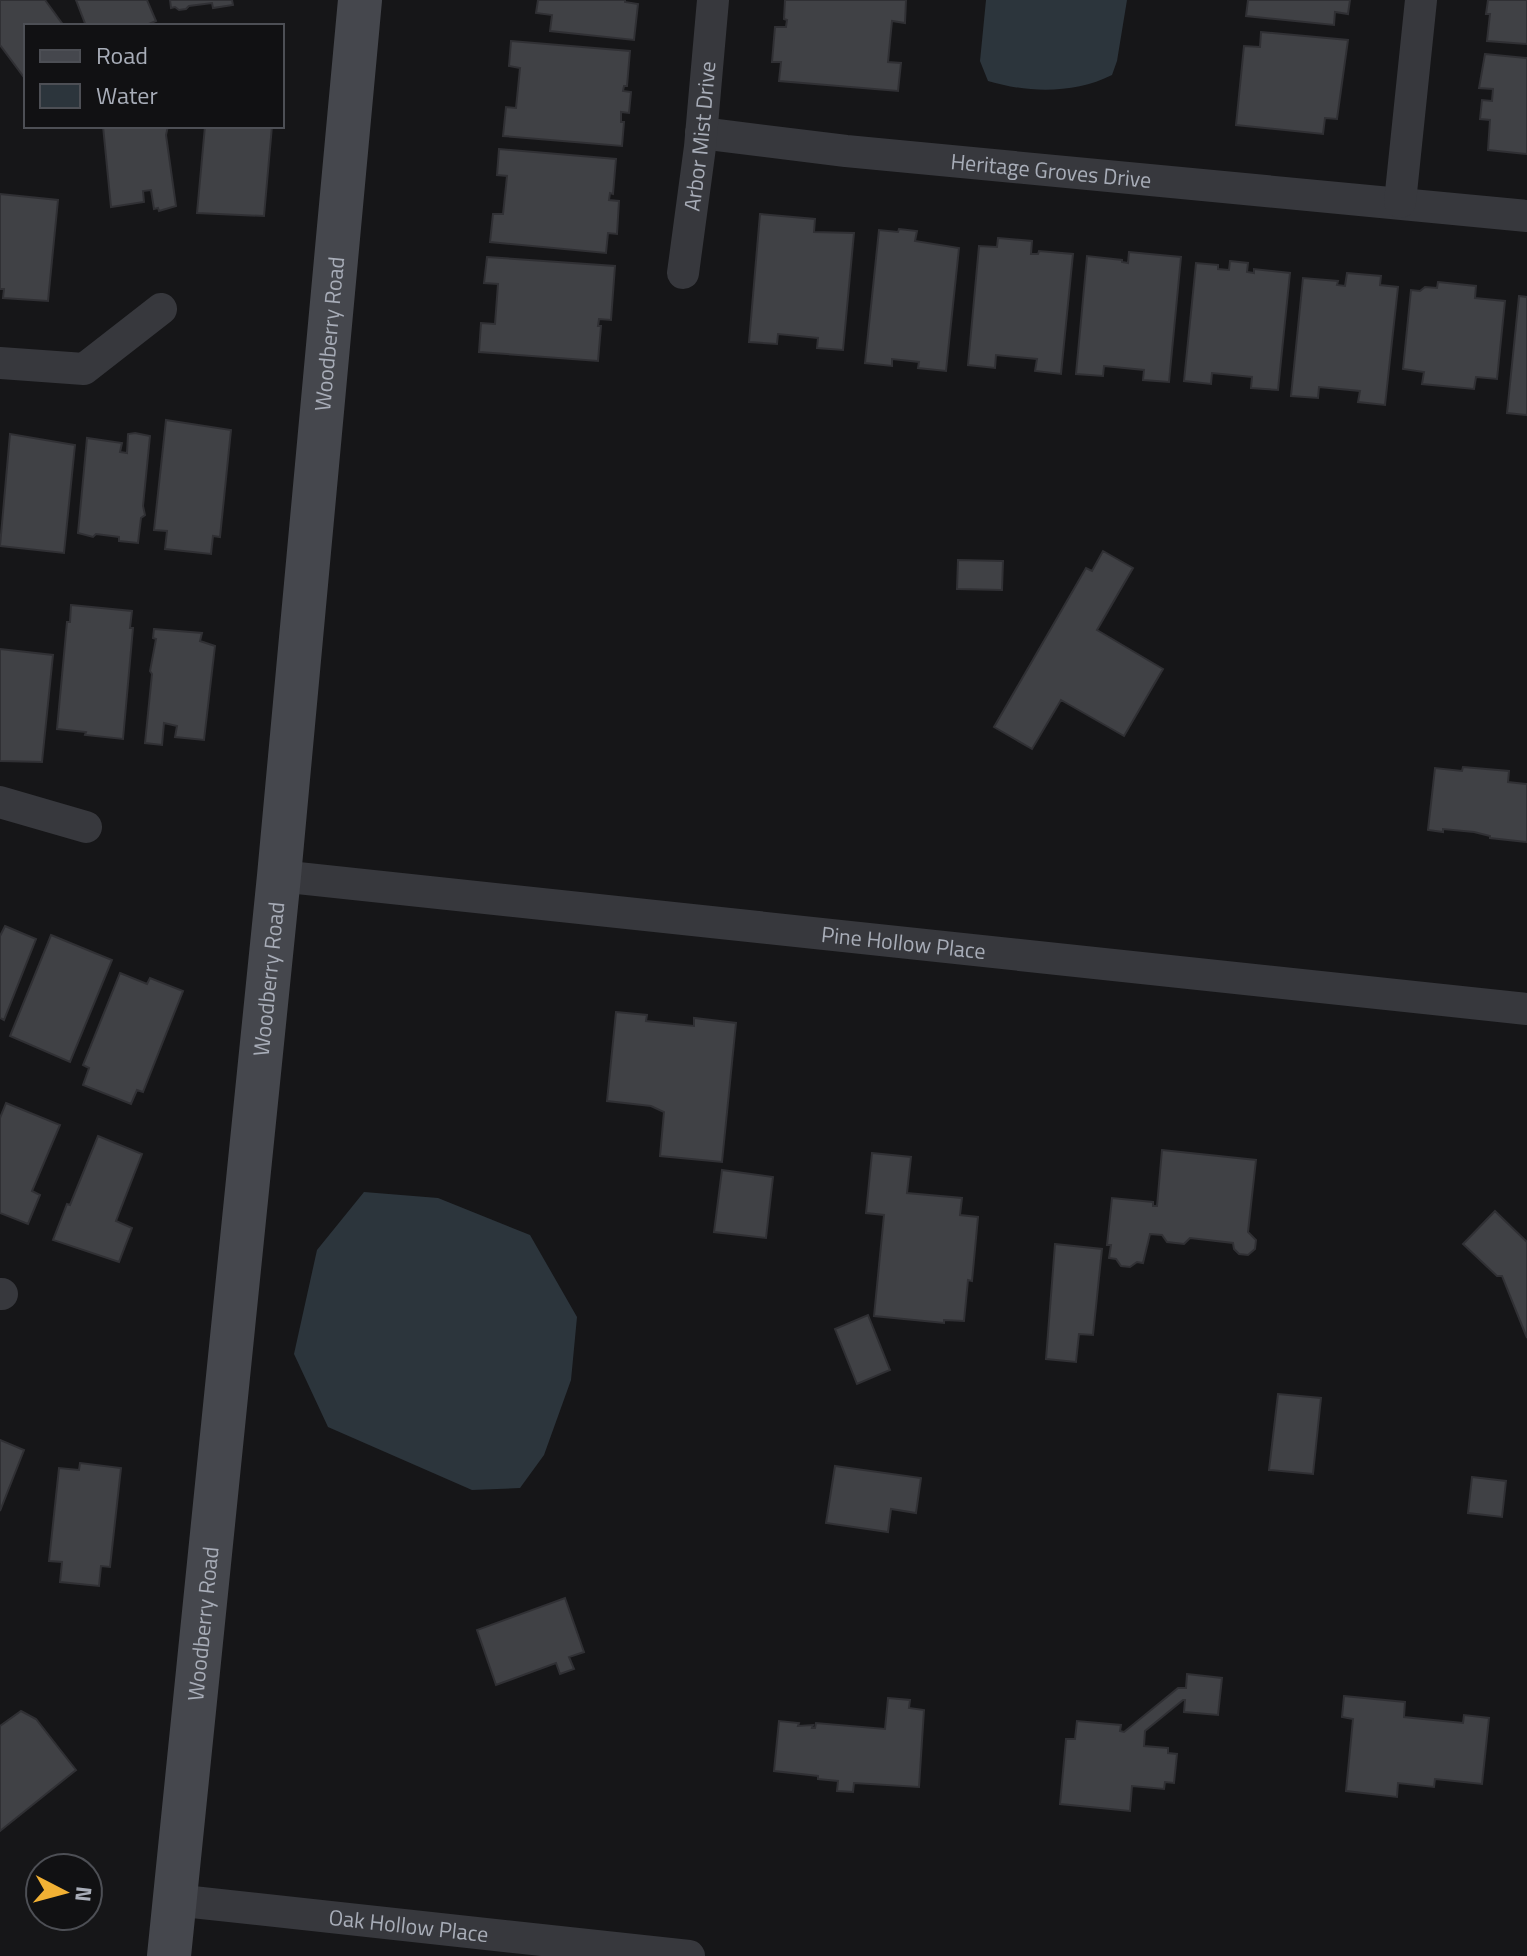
<svg xmlns="http://www.w3.org/2000/svg" width="1527" height="1956" font-family="'Titillium Web',sans-serif">
<rect width="100%" height="100%" fill="#161618"/>
<!-- water -->
<path fill="#2c353c" d="M 986,0 L 1127,0 L 1117,61 L 1112,75 C 1074,94 1028,93 988,81 L 980,61 Z
M 364,1192 L 438,1198 L 530,1235 L 577,1317 L 571,1380 L 544,1455 L 520,1488 L 472,1490 L 328,1427 L 294,1354 L 317,1250 Z"/>
<!-- building -->
<path fill="#404145" stroke="#303034" stroke-width="2" d="M 0,0 L 45,0 L 64,26 L 26,26 L 26,80 L 0,45 Z
M 76,0 L 147,0 L 156,21 L 144,26 L 86,26 Z
M 170,0 L 232,0 L 233,5 L 213,8 L 212,3 L 189,6 L 186,9 L 179,10 L 175,7 L 171,8 Z
M 538,0 L 625,0 L 625,2 L 638,4 L 634,40 L 550,31 L 552,15 L 536,13 Z
M 785,0 L 906,0 L 905,23 L 892,21 L 888,62 L 901,63 L 898,91 L 779,81 L 781,62 L 772,62 L 775,27 L 786,27 L 787,20 L 784,19 Z
M 1248,0 L 1350,0 L 1348,14 L 1335,12 L 1334,25 L 1246,16 Z
M 1488,0 L 1527,0 L 1527,44 L 1487,41 L 1490,14 L 1486,14 Z
M 1261,32 L 1348,40 L 1337,119 L 1325,118 L 1323,134 L 1236,125 L 1244,46 L 1260,47 Z
M 511,41 L 630,51 L 627,86 L 624,86 L 623,91 L 631,92 L 629,113 L 621,112 L 621,122 L 624,122 L 622,146 L 503,136 L 506,107 L 516,108 L 520,68 L 509,66 Z
M 1485,54 L 1527,58 L 1527,154 L 1488,150 L 1490,120 L 1480,119 L 1482,100 L 1492,101 L 1493,89 L 1479,88 Z
M 103,126 L 168,126 L 166,135 L 176,206 L 159,211 L 158,208 L 154,209 L 151,190 L 143,191 L 144,202 L 111,207 Z
M 205,126 L 272,126 L 264,216 L 197,213 Z
M 499,149 L 616,159 L 613,194 L 610,193 L 609,200 L 619,201 L 617,234 L 608,233 L 606,253 L 490,242 L 493,214 L 503,214 L 507,176 L 497,175 Z
M 0,194 L 58,200 L 48,301 L 3,298 L 4,289 L 0,289 Z
M 760,214 L 815,219 L 814,232 L 854,233 L 843,350 L 817,348 L 818,338 L 778,334 L 777,344 L 749,342 Z
M 899,229 L 917,231 L 915,241 L 959,248 L 946,371 L 918,368 L 919,362 L 892,359 L 892,366 L 865,363 L 879,230 L 898,232 Z
M 998,238 L 1032,241 L 1031,254 L 1038,254 L 1039,251 L 1073,254 L 1061,374 L 1035,371 L 1037,359 L 996,355 L 995,368 L 968,365 L 979,246 L 997,247 Z
M 1129,252 L 1181,257 L 1169,382 L 1143,380 L 1144,370 L 1104,366 L 1103,376 L 1076,374 L 1087,256 L 1122,260 L 1122,262 L 1128,263 Z
M 487,257 L 615,266 L 611,320 L 599,319 L 598,326 L 601,326 L 598,361 L 479,352 L 481,323 L 495,324 L 498,284 L 484,283 Z
M 1230,261 L 1248,263 L 1247,272 L 1254,273 L 1254,269 L 1290,273 L 1278,390 L 1251,388 L 1252,377 L 1212,373 L 1211,384 L 1184,381 L 1196,263 L 1218,265 L 1218,269 L 1229,270 Z
M 1347,273 L 1381,276 L 1380,285 L 1398,287 L 1385,405 L 1358,402 L 1360,391 L 1319,387 L 1318,398 L 1291,396 L 1303,278 L 1338,281 L 1337,285 L 1345,286 Z
M 1438,282 L 1476,286 L 1475,298 L 1505,301 L 1497,379 L 1476,377 L 1474,389 L 1422,384 L 1424,372 L 1403,369 L 1411,290 L 1420,291 L 1425,287 L 1437,288 Z
M 1519,296 L 1527,297 L 1527,415 L 1507,413 Z
M 166,420 L 231,430 L 220,537 L 213,536 L 211,554 L 165,549 L 167,531 L 154,530 Z
M 135,433 L 150,436 L 143,506 L 145,515 L 141,518 L 138,543 L 119,541 L 119,537 L 96,534 L 93,537 L 78,533 L 87,438 L 122,443 L 120,452 L 127,453 L 128,434 Z
M 10,434 L 75,445 L 64,553 L 0,546 Z
M 1103,551 L 1133,568 L 1097,630 L 1163,669 L 1124,736 L 1061,700 L 1032,749 L 994,727 L 1086,568 L 1092,571 Z
M 958,560 L 1003,561 L 1002,590 L 957,589 Z
M 71,605 L 132,611 L 130,628 L 133,628 L 123,739 L 85,735 L 86,732 L 57,729 L 67,622 L 70,622 Z
M 154,629 L 202,633 L 200,641 L 215,646 L 204,740 L 175,737 L 177,726 L 164,723 L 162,745 L 145,743 L 152,674 L 150,671 L 156,639 L 153,638 Z
M 0,649 L 53,655 L 42,762 L 0,761 Z
M 1463,767 L 1509,771 L 1508,782 L 1527,784 L 1527,842 L 1490,838 L 1490,836 L 1474,832 L 1443,829 L 1443,832 L 1428,830 L 1435,768 L 1462,771 Z
M 5,926 L 36,939 L 4,1020 L 0,1018 L 0,936 Z
M 51,935 L 112,960 L 70,1062 L 10,1036 Z
M 120,973 L 147,984 L 150,978 L 183,991 L 143,1092 L 137,1090 L 131,1104 L 83,1085 L 89,1068 L 83,1065 Z
M 616,1012 L 647,1015 L 646,1021 L 694,1026 L 694,1018 L 736,1023 L 722,1162 L 660,1156 L 664,1112 L 651,1106 L 607,1101 Z
M 6,1103 L 60,1125 L 32,1191 L 40,1195 L 28,1224 L 0,1213 L 0,1118 Z
M 98,1136 L 142,1154 L 116,1221 L 132,1228 L 119,1262 L 53,1240 L 67,1204 L 70,1205 Z
M 1162,1150 L 1256,1160 L 1248,1232 L 1256,1240 L 1255,1249 L 1248,1255 L 1239,1254 L 1234,1249 L 1233,1243 L 1190,1238 L 1184,1244 L 1167,1242 L 1162,1235 L 1150,1234 L 1143,1263 L 1137,1262 L 1130,1267 L 1121,1266 L 1116,1259 L 1109,1258 L 1111,1245 L 1107,1245 L 1112,1198 L 1153,1202 L 1153,1206 L 1157,1206 Z
M 872,1153 L 911,1157 L 907,1193 L 962,1198 L 960,1215 L 978,1217 L 972,1281 L 968,1280 L 964,1321 L 944,1320 L 944,1323 L 874,1316 L 884,1215 L 866,1213 Z
M 722,1170 L 773,1177 L 766,1238 L 714,1232 Z
M 1495,1211 L 1527,1242 L 1527,1338 L 1502,1276 L 1497,1276 L 1463,1244 Z
M 1055,1244 L 1102,1249 L 1093,1335 L 1079,1334 L 1076,1362 L 1046,1359 Z
M 868,1315 L 890,1370 L 857,1384 L 835,1329 Z
M 1278,1394 L 1321,1398 L 1313,1474 L 1269,1470 Z
M 0,1440 L 24,1450 L 0,1511 Z
M 80,1463 L 121,1468 L 110,1567 L 101,1566 L 99,1586 L 60,1582 L 62,1562 L 49,1561 L 59,1468 L 79,1470 Z
M 835,1466 L 921,1478 L 916,1513 L 891,1509 L 888,1532 L 826,1523 Z
M 1472,1477 L 1506,1481 L 1502,1517 L 1468,1513 Z
M 565,1598 L 584,1652 L 569,1657 L 574,1669 L 560,1674 L 556,1663 L 496,1685 L 477,1630 Z
M 1187,1674 L 1222,1678 L 1218,1715 L 1184,1712 L 1185,1700 L 1183,1700 L 1145,1731 L 1144,1746 L 1168,1748 L 1168,1753 L 1177,1754 L 1174,1783 L 1165,1782 L 1164,1789 L 1132,1786 L 1130,1811 L 1060,1804 L 1066,1739 L 1075,1739 L 1077,1721 L 1121,1725 L 1120,1731 L 1124,1732 L 1178,1688 L 1186,1688 Z
M 1344,1696 L 1405,1702 L 1404,1717 L 1463,1723 L 1464,1715 L 1489,1718 L 1482,1784 L 1435,1779 L 1434,1787 L 1398,1783 L 1397,1797 L 1346,1791 L 1353,1719 L 1342,1717 Z
M 888,1698 L 910,1700 L 909,1708 L 924,1710 L 919,1787 L 854,1783 L 853,1792 L 837,1791 L 838,1781 L 818,1779 L 818,1776 L 774,1771 L 779,1721 L 799,1723 L 798,1726 L 813,1725 L 812,1728 L 815,1728 L 816,1723 L 885,1729 Z
M 21,1711 L 36,1719 L 76,1770 L 0,1831 L 0,1726 Z"/>
<g fill="none" stroke-linecap="round" stroke-linejoin="round">
<!-- street -->
<g stroke="#37383d" stroke-width="32">
<path id="s1" d="M 701,133 L 846,151 L 1527,216"/>
<path d="M 1400,202 L 1421,0"/>
<path id="s2" d="M 683,273 L 700,147 L 713,0"/>
<path d="M 0,363 L 84,369 L 161,309"/>
<path d="M 0,802 L 86,827"/>
<path id="s3" d="M 279,876 L 1527,1009"/>
<path d="M 0,1294 L 2,1294"/>
<path id="s4" d="M 174,1900 L 689,1956"/>
</g>
<!-- secondary -->
<path stroke="#45474d" stroke-width="44" id="s5" d="M 169,1956 L 279,876 L 360,0"/>
</g>
<g text-anchor="middle" stroke-width="7" stroke-linejoin="round" paint-order="stroke">
<!-- street labels -->
<g font-size="22" fill="#a8adb8" stroke="#111113">
<text dy="8" stroke="none"><textPath href="#s2" startOffset="138">Arbor Mist Drive</textPath></text>
<text dy="8" stroke="none"><textPath href="#s1" startOffset="352">Heritage Groves Drive</textPath></text>
<text dy="8" stroke="none"><textPath href="#s5" startOffset="1630">Woodberry Road</textPath></text>
<text dy="8" stroke="none"><textPath href="#s3" startOffset="628">Pine Hollow Place</textPath></text>
<text dy="8" stroke="none"><textPath href="#s5" startOffset="982">Woodberry Road</textPath></text>
<text dy="8" stroke="none"><textPath href="#s5" startOffset="334">Woodberry Road</textPath></text>
<text dy="8" stroke="none"><textPath href="#s4" startOffset="236">Oak Hollow Place</textPath></text>
</g>
</g>
<!-- legend -->
<rect x="24" y="24" width="260" height="104" fill="#111113" stroke="#4d4f55" stroke-width="2"/>
<rect x="40" y="50" width="40" height="12" fill="#45474d" stroke="#4d4f55" stroke-width="2"/>
<text x="96" y="64" font-size="24" fill="#a8adb8">Road</text>
<rect x="40" y="84" width="40" height="24" fill="#2c353c" stroke="#4d4f55" stroke-width="2"/>
<text x="96" y="104" font-size="24" fill="#a8adb8">Water</text>
<!-- north arrow -->
<g transform="translate(64 1892) rotate(96)"><circle r="38" fill="#111113" stroke="#4d4f55" stroke-width="2"/>
<path d="M0-6L14 30L0 20L-14 30Z" fill="#f2b134"/>
<text y="-12" font-size="22" font-weight="bold" text-anchor="middle" fill="#a8adb8">N</text>
</g>
</svg>
